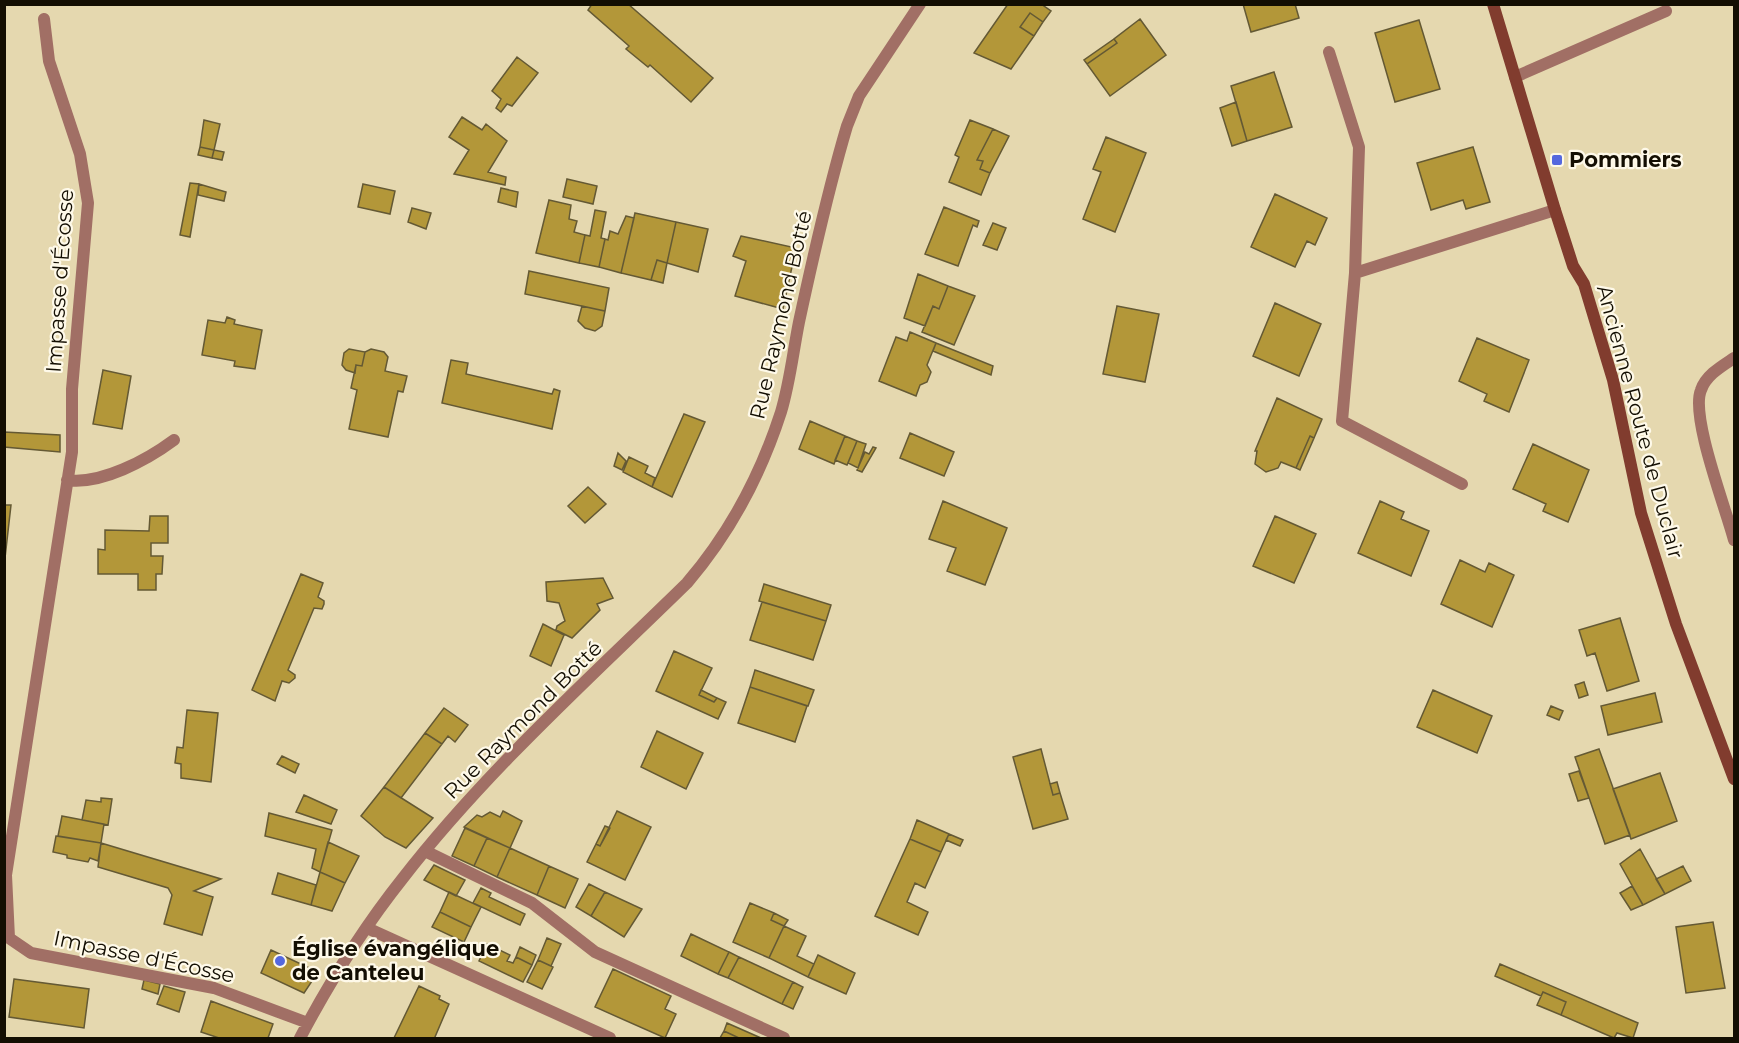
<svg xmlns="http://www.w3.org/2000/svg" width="1739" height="1043" font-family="Montserrat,sans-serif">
<rect width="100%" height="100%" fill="#e5d8af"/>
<!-- building -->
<path fill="#b39739" stroke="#645934" stroke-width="1.5" d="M 592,4 L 628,4 L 713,78 L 691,102 L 650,65 L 648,67 L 626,49 L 629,46 L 588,10 Z
M 1008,4 L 1041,4 L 1051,11 L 1043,22 L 1030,13 L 1020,27 L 1034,36 L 1011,69 L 974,53 Z
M 1243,4 L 1295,4 L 1299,18 L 1251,32 Z
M 1030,13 L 1043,22 L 1034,36 L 1020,27 Z
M 1140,19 L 1166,55 L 1110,96 L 1087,64 L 1117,43 L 1114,39 Z
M 1419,20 L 1440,89 L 1395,102 L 1375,33 Z
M 1114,39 L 1117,43 L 1087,64 L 1084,60 Z
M 517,57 L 538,73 L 512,106 L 507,104 L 501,112 L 496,108 L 501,99 L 492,91 Z
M 1274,72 L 1292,127 L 1247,141 L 1231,86 Z
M 1236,102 L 1247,141 L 1232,146 L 1220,108 Z
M 462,117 L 482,130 L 486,124 L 507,141 L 488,172 L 506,177 L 505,185 L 454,174 L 469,150 L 449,137 Z
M 204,120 L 220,124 L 214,150 L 200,147 Z
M 970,120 L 993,129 L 977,160 L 983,161 L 980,169 L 990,173 L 981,195 L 949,182 L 959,157 L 955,155 Z
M 993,129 L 1009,136 L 990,173 L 980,169 L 983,161 L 977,160 Z
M 1106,137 L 1146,153 L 1115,232 L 1083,219 L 1101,172 L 1093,169 Z
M 200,147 L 214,150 L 212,158 L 198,155 Z
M 1473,147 L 1490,202 L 1466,209 L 1463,200 L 1431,210 L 1417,163 Z
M 214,150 L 224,152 L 222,160 L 212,158 Z
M 567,179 L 597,186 L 593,204 L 563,197 Z
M 190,183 L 199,184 L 190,237 L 180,235 Z
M 199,184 L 226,192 L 224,201 L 198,195 Z
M 363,184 L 395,191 L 390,214 L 358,207 Z
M 501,188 L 518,192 L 516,207 L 498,202 Z
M 1275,194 L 1327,218 L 1315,245 L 1307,241 L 1295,267 L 1251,247 Z
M 549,200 L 571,205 L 569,219 L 577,221 L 574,232 L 585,235 L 579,263 L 536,253 Z
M 944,207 L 979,221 L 977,227 L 973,225 L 958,266 L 925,254 Z
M 412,208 L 431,213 L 426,229 L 408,222 Z
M 595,210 L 606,212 L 601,238 L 605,239 L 599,267 L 579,263 L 585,235 L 590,236 Z
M 635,213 L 676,222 L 667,263 L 657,260 L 651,280 L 621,273 Z
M 626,216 L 634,218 L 621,273 L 599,267 L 605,239 L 608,240 L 610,231 L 618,234 Z
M 676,222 L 708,229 L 698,272 L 667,263 Z
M 993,223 L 1006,228 L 997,250 L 983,245 Z
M 741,236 L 796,248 L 783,309 L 735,296 L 746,261 L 733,256 Z
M 657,260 L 667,263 L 663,283 L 651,280 Z
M 529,271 L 609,288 L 605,311 L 525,294 Z
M 918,274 L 948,286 L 939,309 L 933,306 L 925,326 L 904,318 Z
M 948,286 L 975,296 L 954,345 L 922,332 L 933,306 L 939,309 Z
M 1275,303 L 1321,324 L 1299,376 L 1253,356 Z
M 582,306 L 605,311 L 602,326 L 595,331 L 585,328 L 578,321 Z
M 1117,306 L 1159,314 L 1145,382 L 1103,374 Z
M 227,317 L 235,320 L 234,324 L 262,330 L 255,369 L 234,366 L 235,361 L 202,355 L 208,320 L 225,323 Z
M 910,332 L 936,343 L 927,365 L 931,372 L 927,382 L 920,385 L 916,396 L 879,381 L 896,337 L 907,341 Z
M 1477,338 L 1529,360 L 1509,412 L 1484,401 L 1487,394 L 1459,381 Z
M 936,343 L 993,366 L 991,375 L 933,351 Z
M 349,349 L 365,352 L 362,366 L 356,365 L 355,373 L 346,370 L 342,365 L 344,353 Z
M 371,349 L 384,352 L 388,357 L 385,371 L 407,376 L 403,392 L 398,391 L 388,437 L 349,429 L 357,390 L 351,388 L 356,365 L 362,366 L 365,352 Z
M 451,360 L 468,363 L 466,374 L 552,394 L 554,389 L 560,391 L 552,429 L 442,403 Z
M 103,370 L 131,376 L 122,429 L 93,424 Z
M 1277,398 L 1322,419 L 1314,438 L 1310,436 L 1296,468 L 1281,462 L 1278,468 L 1266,472 L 1255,464 L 1257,451 L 1255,451 Z
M 684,414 L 705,422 L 672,497 L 652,487 Z
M 810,421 L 845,436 L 834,464 L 799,449 Z
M 4,432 L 60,435 L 60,452 L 4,447 Z
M 910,433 L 954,452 L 944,476 L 900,458 Z
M 845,436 L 857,441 L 847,465 L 835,460 Z
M 1310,436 L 1314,438 L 1300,470 L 1296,468 Z
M 857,441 L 866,444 L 858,468 L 848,463 Z
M 1533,444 L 1589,470 L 1568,522 L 1543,511 L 1546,504 L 1513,489 Z
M 873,447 L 876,448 L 862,472 L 857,470 L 865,452 L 869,454 Z
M 618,453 L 626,461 L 622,470 L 614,466 Z
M 629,457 L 648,466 L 645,473 L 655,478 L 652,487 L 623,472 Z
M 588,487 L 606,504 L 585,523 L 568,506 Z
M 943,501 L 1007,528 L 985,585 L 947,571 L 956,548 L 929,539 Z
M 1380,501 L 1404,512 L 1401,519 L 1429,531 L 1411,576 L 1358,553 Z
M 4,505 L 11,505 L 5,558 L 4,558 Z
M 150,516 L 168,516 L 168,543 L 151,543 L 151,556 L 163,556 L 162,574 L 156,574 L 156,590 L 138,590 L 138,574 L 98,574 L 98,549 L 105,550 L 105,530 L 149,531 Z
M 1275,516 L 1316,534 L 1294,583 L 1253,566 Z
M 1460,560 L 1485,572 L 1489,563 L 1514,575 L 1492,627 L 1441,604 Z
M 301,574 L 323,583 L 318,597 L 324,601 L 324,604 L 322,609 L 314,608 L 288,670 L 295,675 L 295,678 L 289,683 L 282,681 L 275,701 L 252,690 Z
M 603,578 L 613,598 L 597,604 L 600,610 L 572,638 L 556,630 L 557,626 L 565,621 L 559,603 L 547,601 L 546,582 Z
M 764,584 L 831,605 L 826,621 L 759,601 Z
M 762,602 L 826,621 L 813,660 L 750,640 Z
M 1620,618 L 1639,681 L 1607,691 L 1595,653 L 1587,656 L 1579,630 Z
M 543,624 L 564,635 L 551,666 L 530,656 Z
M 674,651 L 712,668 L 699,695 L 714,702 L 717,698 L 726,702 L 718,719 L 656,691 Z
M 755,670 L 814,690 L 808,706 L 750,687 Z
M 1584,682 L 1588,695 L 1579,698 L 1575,685 Z
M 750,687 L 807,706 L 795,742 L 738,723 Z
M 701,690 L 717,698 L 714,702 L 699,695 Z
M 1433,690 L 1492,716 L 1477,753 L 1417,727 Z
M 1655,693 L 1662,722 L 1608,735 L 1601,706 Z
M 1551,706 L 1563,711 L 1559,720 L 1547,715 Z
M 444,708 L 468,725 L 455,742 L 448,736 L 442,744 L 425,733 Z
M 187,710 L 218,713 L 211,782 L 181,778 L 181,764 L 175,763 L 177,747 L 183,748 Z
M 657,731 L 703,753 L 686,789 L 641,767 Z
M 425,733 L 442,744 L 401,798 L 384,787 Z
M 1041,749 L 1053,795 L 1060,793 L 1068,819 L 1033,829 L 1013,757 Z
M 1599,749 L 1630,835 L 1605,844 L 1575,757 Z
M 282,756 L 299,764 L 295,773 L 277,764 Z
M 1579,771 L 1589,798 L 1578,801 L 1569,774 Z
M 1660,773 L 1677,821 L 1631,839 L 1613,789 Z
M 1057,782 L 1060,793 L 1053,795 L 1050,784 Z
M 384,787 L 433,818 L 406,848 L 385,837 L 361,816 Z
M 304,795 L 337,810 L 331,824 L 296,812 Z
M 101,798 L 112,799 L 108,825 L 82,820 L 86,800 L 101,802 Z
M 503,811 L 522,821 L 510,848 L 464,827 L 477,815 L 482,817 L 490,812 L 500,817 Z
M 617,811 L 651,827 L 625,880 L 587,862 L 596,844 L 600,846 Z
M 269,813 L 332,830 L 320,872 L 312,868 L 316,849 L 265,836 Z
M 62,816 L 104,824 L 101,843 L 58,836 Z
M 917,820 L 949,834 L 941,852 L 910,839 Z
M 605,826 L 610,828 L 600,846 L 596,844 Z
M 465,828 L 487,838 L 474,866 L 452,856 Z
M 949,834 L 963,840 L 960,846 L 946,840 Z
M 56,836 L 101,843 L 98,861 L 90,858 L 88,862 L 67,858 L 67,855 L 53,852 Z
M 487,838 L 510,848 L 497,877 L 474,866 Z
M 910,839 L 941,852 L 925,888 L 915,883 L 907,902 L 928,912 L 918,935 L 875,916 Z
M 328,842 L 359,856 L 345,883 L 320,872 Z
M 101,843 L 221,879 L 194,891 L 213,897 L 202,935 L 164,924 L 172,895 L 168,888 L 98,867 Z
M 510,848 L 549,866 L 537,895 L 497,877 Z
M 1640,849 L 1665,894 L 1643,905 L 1620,864 Z
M 434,865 L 465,880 L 456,896 L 424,880 Z
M 549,866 L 578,879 L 565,908 L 537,895 Z
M 1683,866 L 1691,881 L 1665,894 L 1656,879 Z
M 320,872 L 345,883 L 332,911 L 311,905 Z
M 278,873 L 316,885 L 311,905 L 272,894 Z
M 589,884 L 605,892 L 591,916 L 576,907 Z
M 1632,886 L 1643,905 L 1631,910 L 1620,893 Z
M 481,888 L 491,893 L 489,897 L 525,914 L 520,925 L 473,903 Z
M 449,892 L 481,907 L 471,927 L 440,912 Z
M 605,892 L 642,909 L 624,937 L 591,916 Z
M 750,903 L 774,913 L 771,920 L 784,926 L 769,958 L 733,942 Z
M 440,912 L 471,927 L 464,942 L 432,927 Z
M 774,913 L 788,920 L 784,926 L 771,920 Z
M 1713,922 L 1725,988 L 1686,993 L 1676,927 Z
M 784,926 L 806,936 L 797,956 L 814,964 L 808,977 L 769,958 Z
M 691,934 L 729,952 L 718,974 L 681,956 Z
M 547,938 L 561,944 L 551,966 L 538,960 Z
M 487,944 L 510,955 L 507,961 L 513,963 L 516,957 L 532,965 L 523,982 L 479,961 Z
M 520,947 L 536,955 L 532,965 L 516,957 Z
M 271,950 L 318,972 L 304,993 L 261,973 Z
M 729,952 L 739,957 L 728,978 L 718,974 Z
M 818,955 L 855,973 L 846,994 L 808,977 Z
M 739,957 L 793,982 L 782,1004 L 728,978 Z
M 538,960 L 553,967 L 542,989 L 527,982 Z
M 1500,964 L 1638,1023 L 1633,1038 L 1617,1033 L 1614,1038 L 1561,1015 L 1566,1002 L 1543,992 L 1541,996 L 1495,976 Z
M 613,969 L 671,996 L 665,1009 L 676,1014 L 665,1038 L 595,1007 Z
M 14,979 L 89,989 L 84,1028 L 9,1017 Z
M 144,980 L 160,984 L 158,994 L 142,989 Z
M 793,982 L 803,987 L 793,1009 L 782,1004 Z
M 164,986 L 185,992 L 179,1012 L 157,1004 Z
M 419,986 L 440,996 L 439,999 L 449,1004 L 435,1037 L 437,1038 L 394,1038 Z
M 1543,992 L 1566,1002 L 1561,1015 L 1537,1005 Z
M 211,1001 L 273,1024 L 268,1038 L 219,1038 L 201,1032 Z
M 727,1023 L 761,1038 L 739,1038 L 724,1031 Z
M 724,1031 L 739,1038 L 720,1038 Z"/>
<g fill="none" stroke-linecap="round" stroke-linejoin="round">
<!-- lane -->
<path stroke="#a16f65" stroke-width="12" d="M 1515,77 L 1666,11
M 1734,358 C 1722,366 1706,375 1701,390 C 1690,416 1726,509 1734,540
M 425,851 L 532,903 L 595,952 L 784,1038
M 367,928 L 610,1038"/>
<!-- street -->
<path stroke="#a16f65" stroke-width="12" d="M 44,19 L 49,61 L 80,154 L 88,203 L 72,389 L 72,452 L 6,875 L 9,938 L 31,953 L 214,988 L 308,1023
M 1329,52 L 1359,147 L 1355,273 L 1342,421 L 1462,484
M 1355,273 L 1555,210
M 67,480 C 101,485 147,460 174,440
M 300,1038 C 329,983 364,927 403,878 C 487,770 590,678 687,583 C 729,534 761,474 781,412 C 790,382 793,352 799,322 C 813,257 828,190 847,126 L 859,96 L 920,4"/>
<!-- secondary -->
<path stroke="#813c2e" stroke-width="12" d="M 1493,4 L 1555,210 L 1573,266 L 1584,284 L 1613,380 L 1641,513 L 1676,624 L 1734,779"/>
</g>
<!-- markers -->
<g fill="#5568de" stroke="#fef9e9" stroke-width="2">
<rect x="1551" y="154" width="12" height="12" rx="3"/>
<circle cx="280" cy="961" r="6"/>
</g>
<g text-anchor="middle" stroke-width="4.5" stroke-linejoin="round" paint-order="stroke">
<!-- poi labels -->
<g font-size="21" font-weight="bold" fill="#130e02" stroke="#fef9e9" text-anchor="start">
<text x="1569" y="167">Pommiers</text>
<text x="292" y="956">Église évangélique<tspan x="292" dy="24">de Canteleu</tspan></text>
</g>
<!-- street labels -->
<g font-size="21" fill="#130e02" stroke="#fef9e9">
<text transform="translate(60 281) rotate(-86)" y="7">Impasse d'Écosse</text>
<text transform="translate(781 315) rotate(-77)" y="7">Rue Raymond Botté</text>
<text transform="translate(1640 422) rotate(75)" y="7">Ancienne Route de Duclair</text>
<text transform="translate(523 720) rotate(-45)" y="7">Rue Raymond Botté</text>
<text transform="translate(144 957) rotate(12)" y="7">Impasse d'Écosse</text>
</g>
</g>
<!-- border -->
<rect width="1739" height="1043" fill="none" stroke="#130e02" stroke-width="12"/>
</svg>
